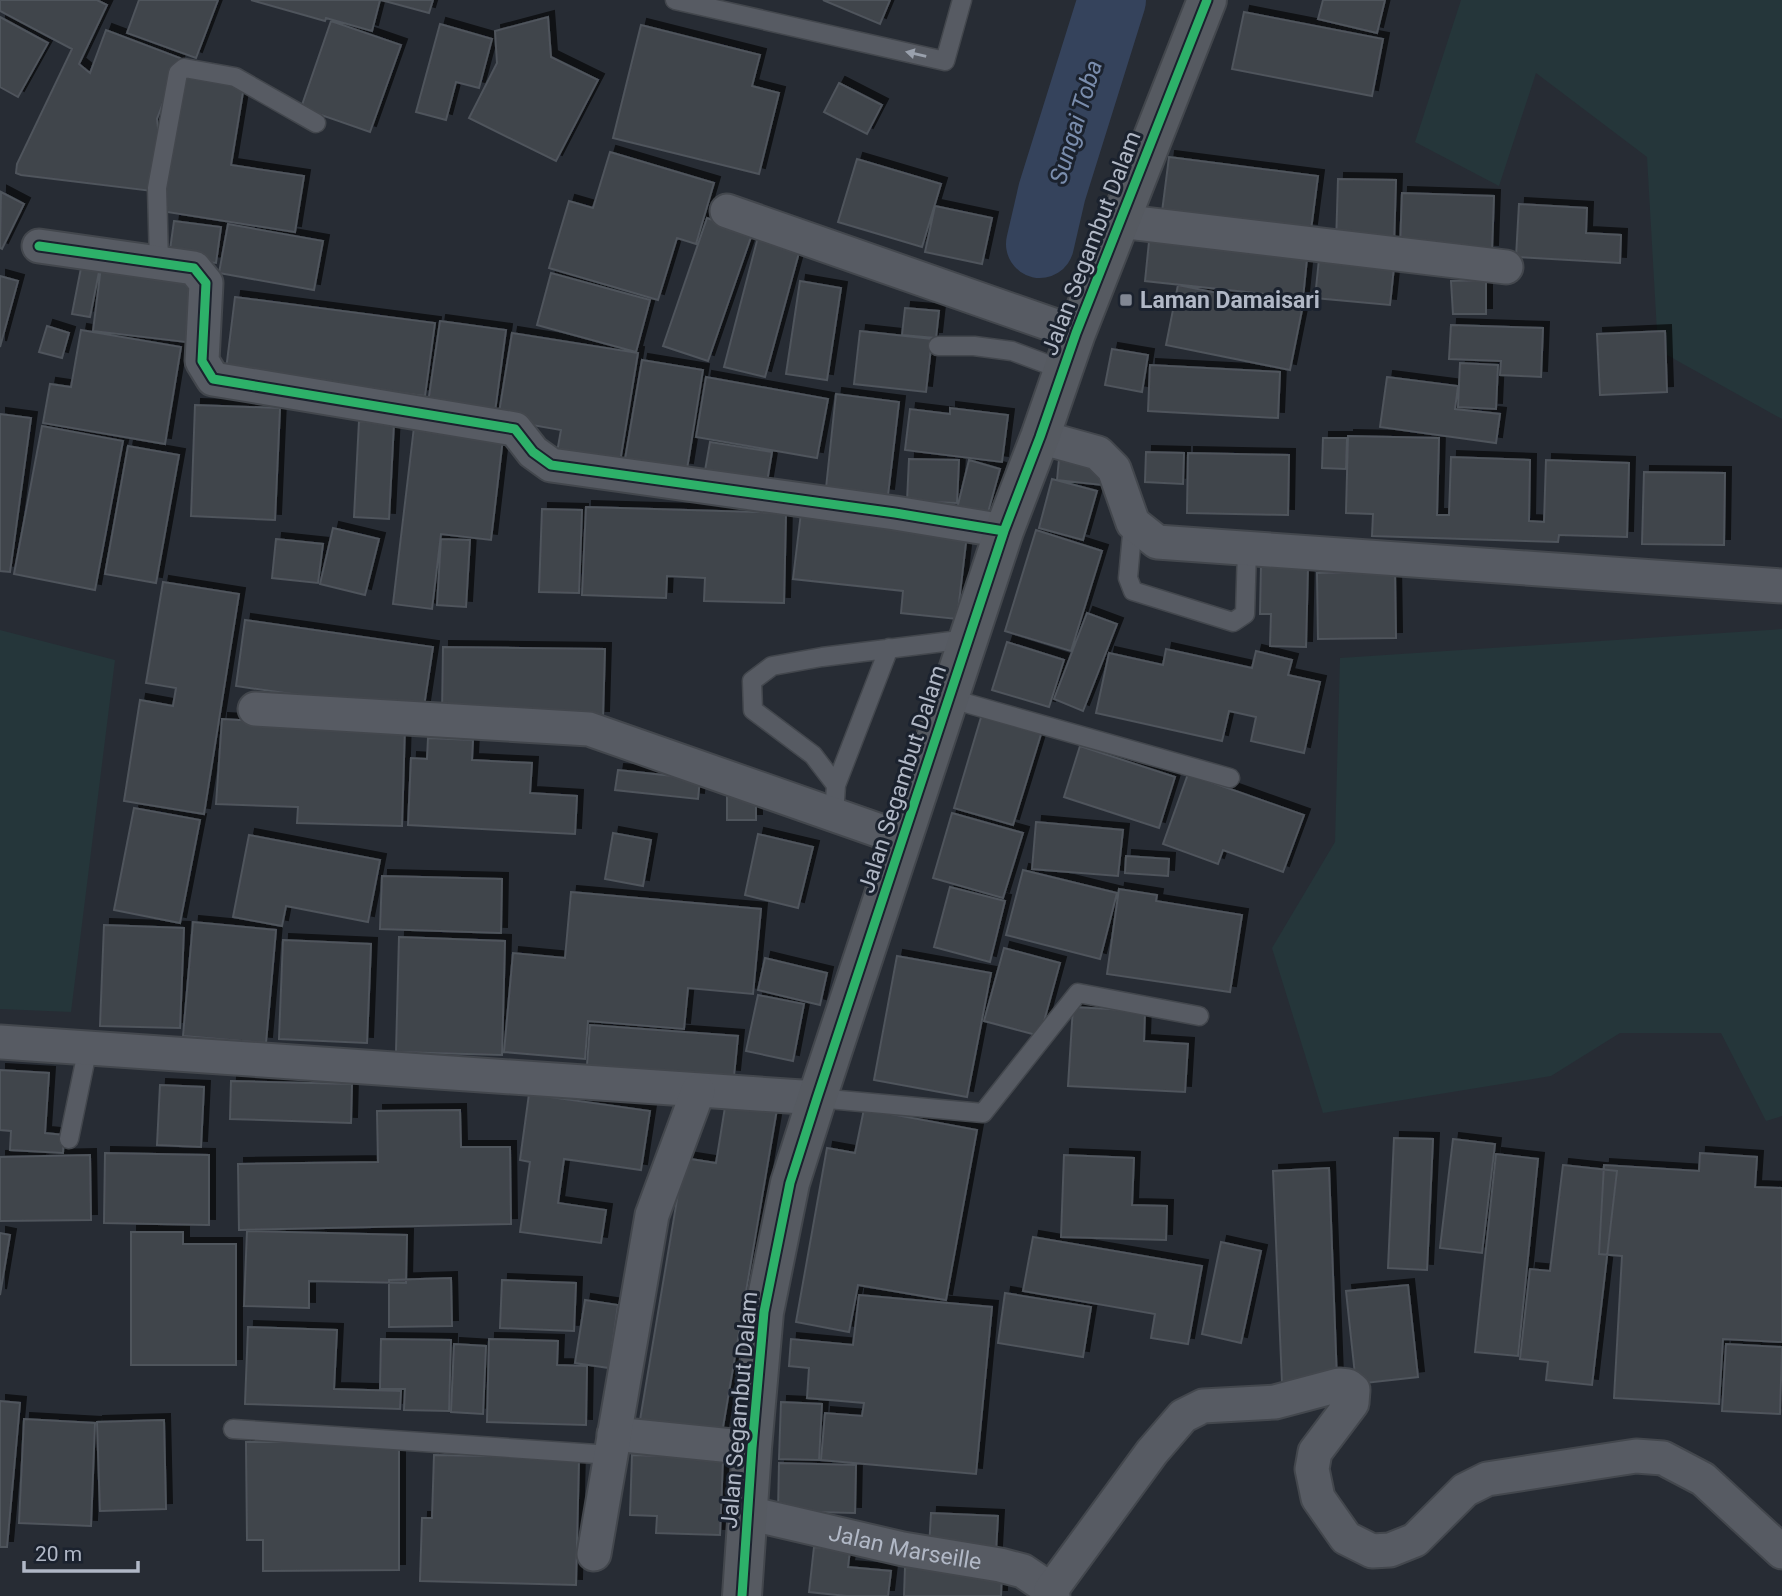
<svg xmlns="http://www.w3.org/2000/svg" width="1782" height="1596" font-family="Roboto,sans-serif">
<defs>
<filter id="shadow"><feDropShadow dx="6" dy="-6" stdDeviation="0" flood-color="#0009"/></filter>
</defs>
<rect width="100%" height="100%" fill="#272c34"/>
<!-- green -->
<path fill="#25363a" d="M 1461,0 L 1782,0 L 1782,419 L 1658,350 L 1647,157 L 1536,73 L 1499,186 L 1415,142 Z
M 1782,629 L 1782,1116 L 1766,1121 L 1721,1033 L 1620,1033 L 1551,1076 L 1323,1113 L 1272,948 L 1335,842 L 1340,658 Z
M 0,630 L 115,660 L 71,1012 L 0,1009 Z"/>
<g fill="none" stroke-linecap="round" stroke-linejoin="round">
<!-- river -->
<path stroke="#35435c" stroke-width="68" d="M 1040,244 L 1052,192 L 1112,0"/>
</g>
<!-- building -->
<path fill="#40444b" stroke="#4f545c" stroke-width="2" filter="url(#shadow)" d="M 0,0 L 97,0 L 107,5 L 79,64 L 90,73 L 106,30 L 180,58 L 157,119 L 159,137 L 152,191 L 21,175 L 16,173 L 17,164 L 72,49 L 0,11 Z
M 139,0 L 218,0 L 196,58 L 127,33 Z
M 251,0 L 380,0 L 372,31 L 326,18 L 325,21 Z
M 381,0 L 433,0 L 429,13 Z
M 823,0 L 890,0 L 880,24 Z
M 1323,0 L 1385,0 L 1377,33 L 1318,19 Z
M 1244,12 L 1383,39 L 1372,96 L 1232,69 Z
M 0,17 L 48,43 L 18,97 L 0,87 Z
M 548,17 L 551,57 L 598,80 L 556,161 L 469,118 L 497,63 L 495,31 Z
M 331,21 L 401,45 L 370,132 L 301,108 Z
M 440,24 L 492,39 L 479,88 L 456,82 L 446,120 L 416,112 Z
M 641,25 L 760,55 L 752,86 L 779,93 L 759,174 L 613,138 Z
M 183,76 L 244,86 L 231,165 L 304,176 L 295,232 L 161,211 Z
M 839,83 L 882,105 L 867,134 L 824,112 Z
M 610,152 L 714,183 L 696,244 L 677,238 L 658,300 L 549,268 L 569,201 L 593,208 Z
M 1169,157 L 1318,176 L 1311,230 L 1162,212 Z
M 857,159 L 941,184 L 922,247 L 838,222 Z
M 1338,179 L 1396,180 L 1394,246 L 1336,244 Z
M 1,192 L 24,204 L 2,249 L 0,248 Z
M 1402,193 L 1494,196 L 1492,251 L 1400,247 Z
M 1519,204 L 1587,208 L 1586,233 L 1621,235 L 1620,263 L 1516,257 Z
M 935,206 L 992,218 L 982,264 L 925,252 Z
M 707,218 L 752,234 L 708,361 L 663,346 Z
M 174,221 L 221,227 L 216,263 L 169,257 Z
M 228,224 L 323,241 L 314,290 L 219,273 Z
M 1150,232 L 1308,249 L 1303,298 L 1145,281 Z
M 758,237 L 800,249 L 765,377 L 724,367 Z
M 1319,259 L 1394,267 L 1390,305 L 1315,298 Z
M 82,263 L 100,267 L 90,317 L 72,314 Z
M 101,267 L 202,280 L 194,343 L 93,331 Z
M 551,273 L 650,300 L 636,352 L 537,325 Z
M 0,276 L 18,281 L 0,347 Z
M 1486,280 L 1486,314 L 1453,314 L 1451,281 Z
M 800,281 L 841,288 L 827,380 L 786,374 Z
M 1178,285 L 1302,310 L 1290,370 L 1166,345 Z
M 235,297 L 435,323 L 425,396 L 226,370 Z
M 905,308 L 939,311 L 936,338 L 902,335 Z
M 440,321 L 506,330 L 494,419 L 427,410 Z
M 1451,325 L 1543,328 L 1541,377 L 1500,375 L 1501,361 L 1449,359 Z
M 47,326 L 69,333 L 62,358 L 39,352 Z
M 81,330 L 181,347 L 165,444 L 43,423 L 50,384 L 71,387 Z
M 860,331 L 932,339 L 926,392 L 854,384 Z
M 1665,331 L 1667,392 L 1600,395 L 1597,334 Z
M 512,333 L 638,353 L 619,468 L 556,458 L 561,430 L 498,419 Z
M 1112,349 L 1148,355 L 1142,392 L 1105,385 Z
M 642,360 L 703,370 L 687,469 L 625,459 Z
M 1460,363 L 1498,365 L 1496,409 L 1458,407 Z
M 1150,365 L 1280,372 L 1278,418 L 1148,411 Z
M 706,377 L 828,399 L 817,458 L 696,437 Z
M 1387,377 L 1458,386 L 1455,409 L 1500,414 L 1496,443 L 1380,427 Z
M 836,394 L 899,402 L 888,495 L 826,488 Z
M 195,405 L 280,408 L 275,520 L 191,516 Z
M 950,408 L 1008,415 L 1002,462 L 905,450 L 910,409 L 950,414 Z
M 0,414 L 31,418 L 10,572 L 0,571 Z
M 359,421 L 394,423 L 389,519 L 354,517 Z
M 42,426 L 123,441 L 95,590 L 14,574 Z
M 414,427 L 503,438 L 491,540 L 441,534 L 432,609 L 393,604 Z
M 1348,436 L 1439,438 L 1437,515 L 1449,515 L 1451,457 L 1530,460 L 1529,521 L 1544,522 L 1546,460 L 1629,463 L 1627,537 L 1559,535 L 1558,542 L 1372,536 L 1373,514 L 1346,513 Z
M 1323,438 L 1347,438 L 1346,469 L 1322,468 Z
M 710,442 L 772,452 L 765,494 L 703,482 Z
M 128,446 L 179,455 L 156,583 L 105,574 Z
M 1146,452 L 1184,453 L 1183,484 L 1145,482 Z
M 1188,453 L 1289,455 L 1288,515 L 1187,513 Z
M 909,459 L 959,460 L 957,503 L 907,501 Z
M 1059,459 L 1104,464 L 1102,485 L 1057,480 Z
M 969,460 L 1000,469 L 987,516 L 957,509 Z
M 1644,472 L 1725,473 L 1724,545 L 1642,544 Z
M 1052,479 L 1097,491 L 1083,540 L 1039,528 Z
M 586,507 L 786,513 L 784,603 L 704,601 L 705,578 L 667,576 L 666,598 L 582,595 Z
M 542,509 L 582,510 L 579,593 L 539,592 Z
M 801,513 L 967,534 L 957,619 L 901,613 L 903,591 L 793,579 Z
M 333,528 L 379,539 L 365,595 L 320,584 Z
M 1036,530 L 1102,551 L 1071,651 L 1005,631 Z
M 276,539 L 323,544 L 318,583 L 272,578 Z
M 441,539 L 470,540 L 466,607 L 437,605 Z
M 1261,565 L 1308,566 L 1306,647 L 1270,646 L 1271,614 L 1260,614 Z
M 1395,571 L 1396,638 L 1318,639 L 1317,573 Z
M 163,582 L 239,594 L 204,814 L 124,801 L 140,700 L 173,706 L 176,688 L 146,683 Z
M 1087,613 L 1117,624 L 1083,711 L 1054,699 Z
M 245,620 L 433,647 L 423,713 L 236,686 Z
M 1007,642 L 1064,660 L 1049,707 L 992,690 Z
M 443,647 L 605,649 L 603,717 L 442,715 Z
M 1166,649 L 1252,668 L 1256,651 L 1292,660 L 1288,675 L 1320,682 L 1304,753 L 1251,741 L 1256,717 L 1229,711 L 1222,741 L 1096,713 L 1109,653 L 1163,665 Z
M 982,714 L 1042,731 L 1013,825 L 954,808 Z
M 222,719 L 346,726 L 405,726 L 402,826 L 297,823 L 298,807 L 216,804 Z
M 428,738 L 473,740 L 472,760 L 532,763 L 530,793 L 577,796 L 575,834 L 408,825 L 411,758 L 427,759 Z
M 1080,746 L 1175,777 L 1159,828 L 1064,797 Z
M 618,770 L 700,779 L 698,799 L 615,790 Z
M 1188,774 L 1304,815 L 1283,872 L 1223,850 L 1218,864 L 1163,844 Z
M 727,796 L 756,796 L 756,820 L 727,820 Z
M 134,808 L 200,820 L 180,923 L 114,910 Z
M 952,813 L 1023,833 L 1003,898 L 933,878 Z
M 1036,822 L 1123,830 L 1118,876 L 1032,869 Z
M 613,833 L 651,840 L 643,886 L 605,879 Z
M 758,834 L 813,847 L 798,908 L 745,895 Z
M 249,835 L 380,860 L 368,922 L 286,906 L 282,926 L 233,917 Z
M 1126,856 L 1169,859 L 1168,876 L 1125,873 Z
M 1023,870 L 1117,893 L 1100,959 L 1006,935 Z
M 382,876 L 502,879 L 501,933 L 380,929 Z
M 950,887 L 1005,901 L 990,962 L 934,947 Z
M 1119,889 L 1157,895 L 1156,901 L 1242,915 L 1230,992 L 1107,974 Z
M 571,892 L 761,909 L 753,994 L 688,988 L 684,1029 L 588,1021 L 585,1059 L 504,1052 L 513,953 L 565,958 Z
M 193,922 L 276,930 L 266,1043 L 183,1036 Z
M 104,925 L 184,928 L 180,1028 L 100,1026 Z
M 399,937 L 505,941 L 502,1055 L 396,1052 Z
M 283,940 L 371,944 L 367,1043 L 279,1039 Z
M 1004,948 L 1060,963 L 1040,1036 L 984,1021 Z
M 897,956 L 991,973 L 967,1097 L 874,1080 Z
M 765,958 L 827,973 L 820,1005 L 758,990 Z
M 758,995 L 804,1004 L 793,1061 L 746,1051 Z
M 1073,1007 L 1145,1011 L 1144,1041 L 1188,1044 L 1185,1092 L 1068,1086 Z
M 590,1025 L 738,1036 L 734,1076 L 587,1065 Z
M 0,1070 L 49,1073 L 45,1133 L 64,1135 L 63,1153 L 10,1150 L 11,1131 L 0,1130 Z
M 231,1081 L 352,1084 L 351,1123 L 230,1119 Z
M 160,1085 L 204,1087 L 201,1147 L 157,1145 Z
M 529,1094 L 650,1111 L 641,1170 L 564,1159 L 558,1203 L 606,1210 L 601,1243 L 520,1232 L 530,1162 L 520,1160 Z
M 726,1101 L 777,1109 L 722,1433 L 640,1420 L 684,1158 L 716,1163 Z
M 864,1109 L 977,1130 L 946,1300 L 858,1285 L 849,1332 L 796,1322 L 827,1148 L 855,1153 Z
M 460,1110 L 461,1147 L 510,1147 L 511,1224 L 239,1230 L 238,1164 L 378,1162 L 377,1111 Z
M 1394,1138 L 1433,1139 L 1427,1270 L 1388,1268 Z
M 1453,1139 L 1495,1144 L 1482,1253 L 1440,1248 Z
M 105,1153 L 209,1155 L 209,1225 L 104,1223 Z
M 1700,1153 L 1757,1157 L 1755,1187 L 1782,1188 L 1782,1342 L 1723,1339 L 1719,1404 L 1614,1398 L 1622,1256 L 1599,1254 L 1604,1165 L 1699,1171 Z
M 1496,1154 L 1538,1159 L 1518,1356 L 1475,1352 Z
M 90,1155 L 91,1220 L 0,1221 L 0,1157 Z
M 1064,1155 L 1134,1158 L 1132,1205 L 1167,1206 L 1166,1240 L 1061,1237 Z
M 1563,1165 L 1617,1171 L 1592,1385 L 1546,1380 L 1548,1362 L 1520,1359 L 1530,1269 L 1550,1271 Z
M 1329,1168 L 1337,1381 L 1282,1383 L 1273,1171 Z
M 247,1231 L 407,1235 L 406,1283 L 309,1281 L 309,1308 L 244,1306 Z
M 131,1232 L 183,1232 L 183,1244 L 236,1244 L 236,1365 L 131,1365 Z
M 0,1233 L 10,1235 L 0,1295 Z
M 1033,1237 L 1202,1266 L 1188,1344 L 1151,1338 L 1155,1314 L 1023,1291 Z
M 1221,1242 L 1261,1251 L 1241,1343 L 1202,1334 Z
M 451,1278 L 452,1326 L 389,1327 L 389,1280 Z
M 502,1280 L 576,1283 L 574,1331 L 500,1328 Z
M 1408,1285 L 1418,1377 L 1356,1384 L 1346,1291 Z
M 1005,1293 L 1091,1307 L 1083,1357 L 998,1343 Z
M 859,1295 L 992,1307 L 976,1474 L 821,1460 L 825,1413 L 862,1416 L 864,1403 L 807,1398 L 809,1368 L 789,1366 L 791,1339 L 853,1345 Z
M 585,1300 L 618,1305 L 609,1368 L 575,1363 Z
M 248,1327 L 337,1330 L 334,1389 L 401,1391 L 400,1409 L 245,1404 Z
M 381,1339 L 451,1340 L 449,1411 L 404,1410 L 405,1389 L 380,1389 Z
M 489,1339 L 558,1341 L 557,1365 L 587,1366 L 586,1425 L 487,1422 Z
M 454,1344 L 486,1346 L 483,1414 L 451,1412 Z
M 1726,1344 L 1782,1347 L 1780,1414 L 1722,1411 Z
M 0,1401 L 20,1403 L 7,1547 L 0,1547 Z
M 781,1402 L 822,1404 L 819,1460 L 779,1459 Z
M 24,1419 L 95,1423 L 91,1526 L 19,1523 Z
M 164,1420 L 166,1509 L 100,1511 L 97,1422 Z
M 246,1442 L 399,1442 L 399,1570 L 263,1571 L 263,1540 L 247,1540 Z
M 434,1455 L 579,1458 L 576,1585 L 420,1581 L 422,1518 L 432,1518 Z
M 632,1455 L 723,1458 L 720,1535 L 656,1533 L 657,1516 L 630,1515 Z
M 779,1463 L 856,1465 L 855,1513 L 778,1511 Z
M 931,1513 L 998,1516 L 996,1552 L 929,1549 Z
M 814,1547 L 850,1550 L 848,1567 L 891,1571 L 888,1596 L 847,1596 L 809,1592 Z
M 905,1567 L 1002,1571 L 1001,1596 L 904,1596 Z"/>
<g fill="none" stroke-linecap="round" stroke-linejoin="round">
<defs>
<path id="lane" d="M 675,0 L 945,61 L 962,0
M 159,263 L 157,188 L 178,73 L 184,68 L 235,77 L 316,123
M 938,346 L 974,346 L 1012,351 L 1063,370
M 1133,523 L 1128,578 L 1133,591 L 1233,622 L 1245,614 L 1247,549
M 948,698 L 1230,778
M 836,785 L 889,648
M 834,815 L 836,785 L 813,755 L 753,710 L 752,681 L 772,666 L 822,657 L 968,639
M 817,1098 L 983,1113 L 1078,993 L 1199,1016
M 69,1139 L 88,1047
M 233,1429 L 611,1455"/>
<g id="street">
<path d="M 727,211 L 1076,333"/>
<path d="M 1119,221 L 1506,267"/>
<path d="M 39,246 L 194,268 L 206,283 L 202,361 L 213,379 L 515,429 L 533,452 L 551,465 L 895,513 L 1004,531"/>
<path d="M 1040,437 L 1098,453 L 1114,469 L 1133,523 L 1157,542 L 1782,586"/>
<path d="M 255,709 L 589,729 L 903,839"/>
<path d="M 0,1042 L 817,1098"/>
<path d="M 614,1434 L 752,1448"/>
<path id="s1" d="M 748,1513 L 903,1549 L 1000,1565 L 1023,1571 L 1051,1590 L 1053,1596"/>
<path d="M 594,1554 L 652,1215 L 698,1091"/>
<path d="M 1051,1590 L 1152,1452 L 1183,1416 L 1203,1406 L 1275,1402 L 1339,1385 L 1348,1386 L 1353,1390 L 1352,1403 L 1315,1452 L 1312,1469 L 1318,1498 L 1346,1538 L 1372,1551 L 1390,1550 L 1415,1540 L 1465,1490 L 1487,1479 L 1636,1456 L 1663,1458 L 1703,1479 L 1782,1552"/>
</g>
<path id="secondary" d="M 742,1596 L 752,1448 L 764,1312 L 790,1183 L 817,1098 L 1004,531 L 1040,437 L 1076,333 L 1207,0"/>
</defs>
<!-- lane casing -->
<use href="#lane" stroke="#43474d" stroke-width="21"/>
<!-- street casing -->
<use href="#street" stroke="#43474d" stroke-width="37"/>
<!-- secondary casing -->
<use href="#secondary" stroke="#43474d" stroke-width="42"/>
<!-- lane -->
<use href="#lane" stroke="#575b63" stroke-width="18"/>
<!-- street -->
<use href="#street" stroke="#575b63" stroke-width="33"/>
<!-- secondary -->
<use href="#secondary" stroke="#565a61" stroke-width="38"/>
<defs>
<path id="cycleway" d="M 39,246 L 194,268 L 206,283 L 202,361 L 213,379 L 515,429 L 533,452 L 551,465 L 895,513 L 1004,531
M 742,1596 L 752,1448 L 764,1312 L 790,1183 L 817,1098 L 1004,531 L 1040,437 L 1076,333 L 1207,0"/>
</defs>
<!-- cycleway casing -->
<use href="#cycleway" stroke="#1b222e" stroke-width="13"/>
<!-- cycleway -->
<use href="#cycleway" stroke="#2db169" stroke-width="9"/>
</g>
<!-- one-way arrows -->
<defs><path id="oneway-solid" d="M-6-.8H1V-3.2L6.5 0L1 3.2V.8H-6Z" transform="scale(1.75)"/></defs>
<use fill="#9aa1ad" href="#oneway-solid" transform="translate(916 54) rotate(-167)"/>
<!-- markers -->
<rect fill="#818793" stroke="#1b222e" stroke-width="2.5" x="1119" y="293" width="14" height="14" rx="3.5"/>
<g text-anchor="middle" stroke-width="6" stroke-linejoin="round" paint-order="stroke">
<!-- street labels -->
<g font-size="23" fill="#b1b8c6" stroke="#1b222e">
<text transform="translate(1091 243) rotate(-69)" y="8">Jalan Segambut Dalam</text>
<text transform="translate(902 779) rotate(-72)" y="8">Jalan Segambut Dalam</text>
<text transform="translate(739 1410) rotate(-85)" y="8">Jalan Segambut Dalam</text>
<text dy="8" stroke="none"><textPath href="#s1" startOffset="161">Jalan Marseille</textPath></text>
</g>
<!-- poi labels -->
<g font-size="23" font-weight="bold" fill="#b1b8c6" stroke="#1b222e" text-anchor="start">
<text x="1140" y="308">Laman Damaisari</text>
</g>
<!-- water labels -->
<g font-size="24" font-style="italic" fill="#7a8dad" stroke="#1b222e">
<text transform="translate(1076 122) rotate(-73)" y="8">Sungai Toba</text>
</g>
</g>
<!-- scale -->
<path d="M24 1561v10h114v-10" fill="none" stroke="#b1b8c6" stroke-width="3.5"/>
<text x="35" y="1561" font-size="21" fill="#b1b8c6" stroke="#1b222e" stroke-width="5" paint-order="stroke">20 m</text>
</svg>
